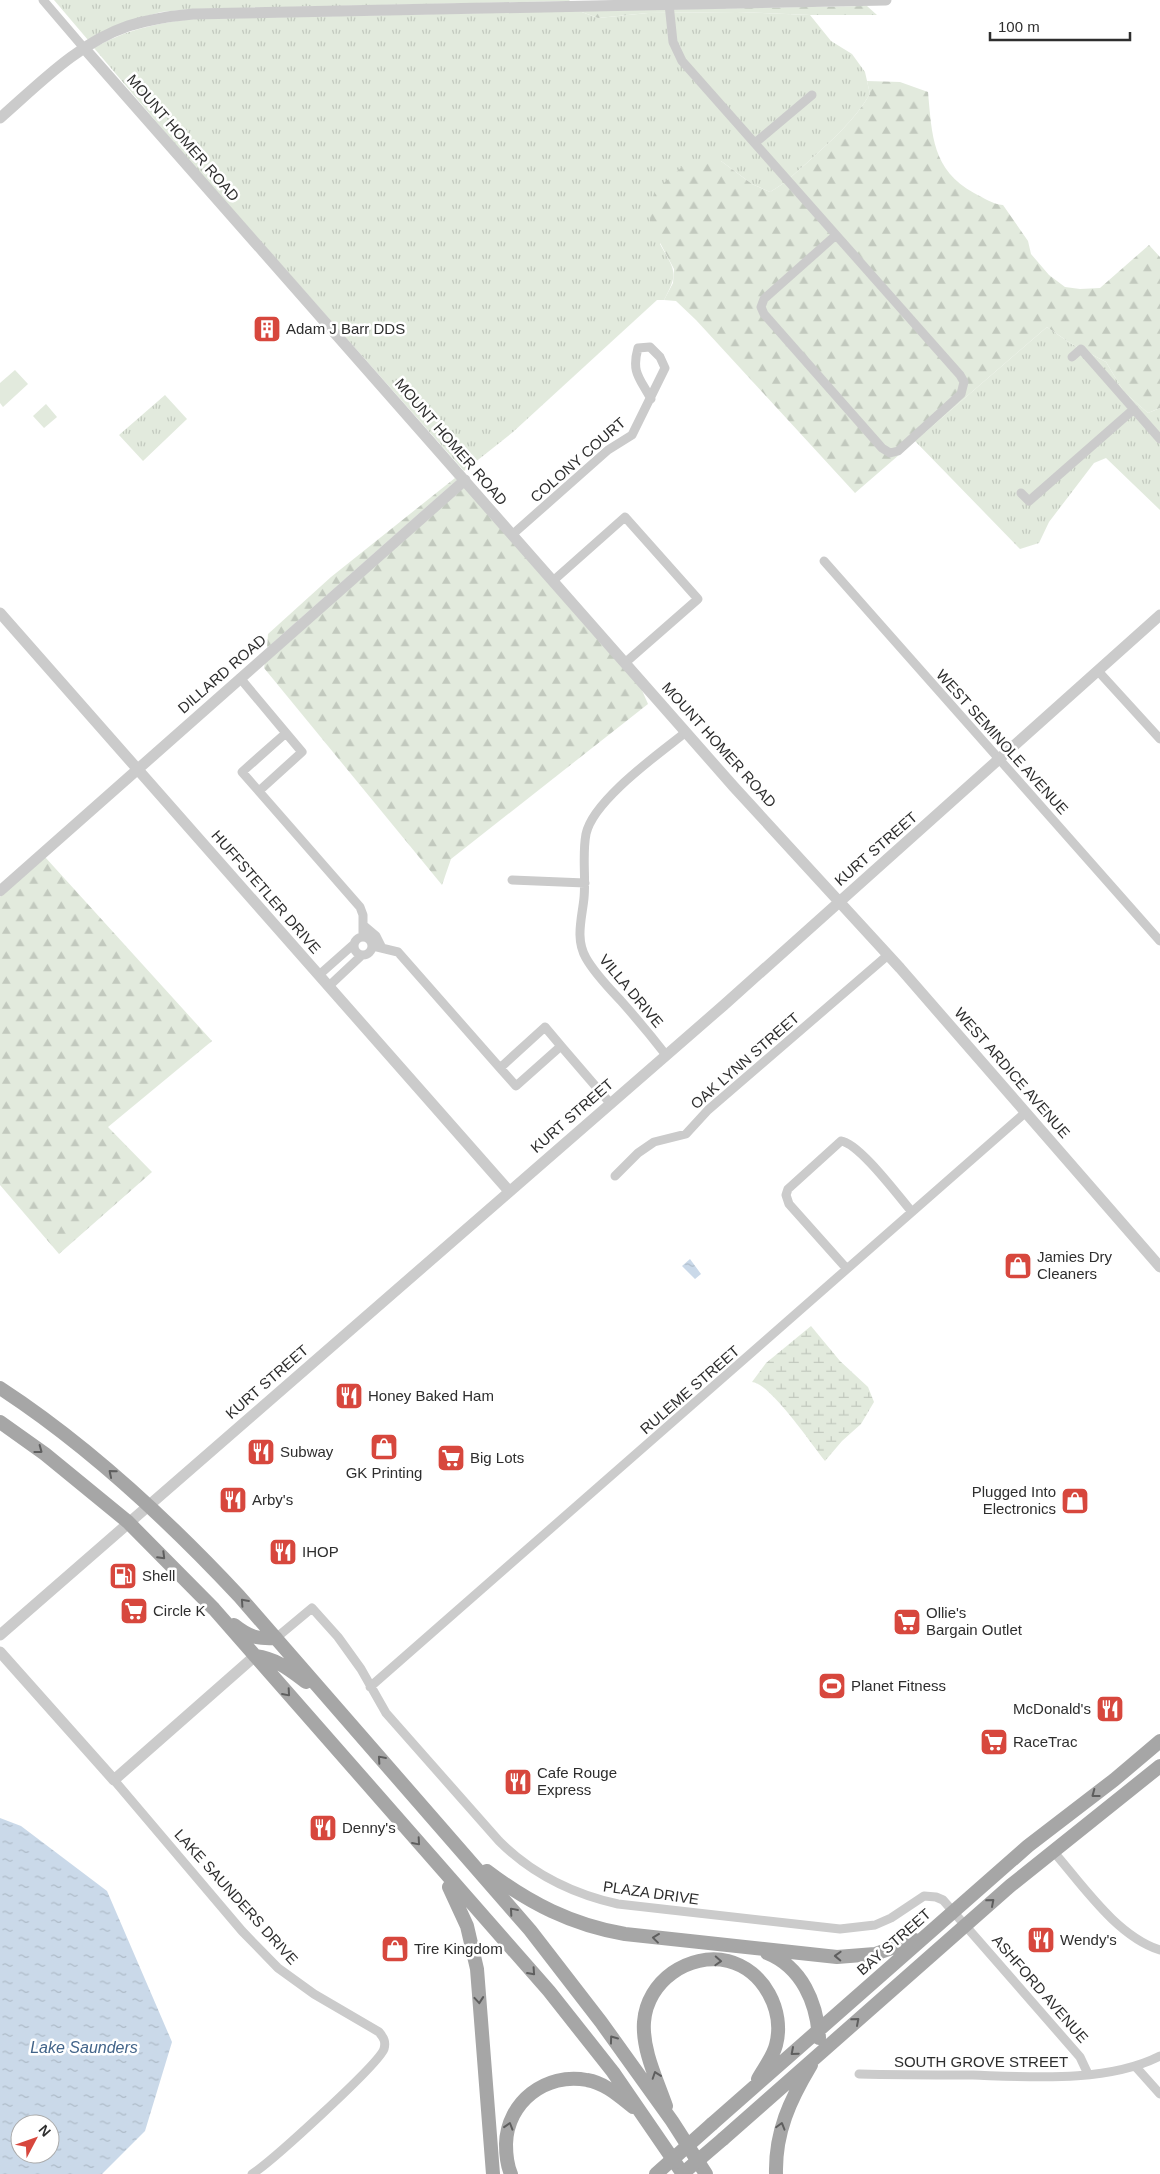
<svg xmlns="http://www.w3.org/2000/svg" width="1160" height="2174" font-family="Arial,sans-serif">
<defs>
<pattern id="grass-tufts" width="24" height="20" patternUnits="userSpaceOnUse" patternTransform="scale(1.25)"><rect width="24" height="20" fill="#e2eadd"/><path d="M3 7l-1-3M5 7V3M7 7l1-3M15 17l-1-3M17 17v-4M19 17l1-3" fill="none" stroke="#c2c9be"/></pattern>
<pattern id="forest-firs" width="22" height="20" patternUnits="userSpaceOnUse" patternTransform="scale(1.25)"><rect width="22" height="20" fill="#e2eadd"/><path d="M5 1l3.5 6h-7zM16 11l3.5 6h-7z" fill="#c2c9be"/></pattern>
<pattern id="wetland-marsh" width="20" height="14" patternUnits="userSpaceOnUse" patternTransform="scale(1.25)"><rect width="20" height="14" fill="#e2eadd"/><path d="M1 5h8M5 5V1M11 12h8M15 12V8" fill="none" stroke="#c2c9be"/></pattern>
<pattern id="water-ripples" width="26" height="14" patternUnits="userSpaceOnUse" patternTransform="scale(1.25)"><rect width="26" height="14" fill="#cad9e9"/><path d="M2 4q2-2 4 0t4 0M15 11q2-2 4 0t4 0" fill="none" stroke="#aebbc8"/></pattern>
</defs>
<rect width="100%" height="100%" fill="#fff"/>
<!-- grass -->
<path fill="url(#grass-tufts)" d="M 54,0 L 569,0 L 570,1 L 193,9 L 161,12 L 126,22 L 88,40 Z
M 579,11 L 598,18 L 648,13 L 737,12 L 810,15 L 831,41 L 852,54 L 865,72 L 870,94 C 854,121 832,140 809,161 C 795,173 786,183 770,192 L 752,184 L 721,161 L 660,244 C 675,271 679,272 664,300 L 657,300 L 513,432 L 464,471 L 186,157 L 94,48 C 125,30 157,23 193,19 Z
M 1047,327 L 1070,343 L 1106,362 L 1124,392 L 1148,413 L 1160,408 L 1160,510 L 1106,458 L 1094,463 L 1049,522 L 1039,543 L 1020,549 L 915,441 Z
M 165,395 L 187,419 L 143,461 L 119,435 Z"/>
<!-- forest -->
<path fill="url(#forest-firs)" d="M 867,6 L 877,15 L 810,15 L 737,12 L 648,13 L 598,18 L 579,11 Z
M 867,81 L 900,82 L 928,92 C 932,135 932,170 974,193 C 984,198 992,204 1003,205 L 1028,241 L 1031,254 L 1049,275 L 1065,287 L 1080,289 L 1100,288 L 1149,245 L 1160,257 L 1160,408 L 1148,413 L 1124,392 L 1106,362 L 1070,343 L 1047,327 L 855,493 L 696,320 L 676,301 L 664,300 L 673,283 L 674,269 L 650,224 L 650,211 L 655,191 L 682,167 L 700,162 L 721,161 L 752,184 L 770,192 C 786,183 795,173 809,161 C 832,140 854,121 870,94 Z
M 455,478 L 457,480 L 267,648 L 268,634 L 331,577 Z
M 464,487 L 641,688 L 648,704 L 451,859 L 442,885 L 264,668 L 265,662 Z
M 45,857 L 212,1041 L 108,1127 L 152,1172 L 59,1254 L 0,1185 L 0,897 Z"/>
<!-- wetland -->
<path fill="url(#wetland-marsh)" d="M 811,1326 L 840,1361 L 868,1387 L 874,1402 L 861,1424 L 842,1441 L 825,1461 C 812,1445 770,1383 752,1382 L 766,1363 Z"/>
<!-- park -->
<path fill="#e2eadd" d="M 15,370 L 28,384 L 3,407 L 0,403 L 0,383 Z
M 46,404 L 57,417 L 44,428 L 33,416 Z"/>
<!-- water -->
<path fill="url(#water-ripples)" fill-rule="evenodd" d="M 690,1259 L 701,1274 L 695,1279 L 682,1266 Z
M 0,1818 L 21,1826 L 107,1891 L 172,2042 L 145,2131 L 102,2174 L 0,2174 ZM 20,2124 L 50,2124 L 50,2154 L 20,2154 Z"/>
<g fill="none" stroke-linecap="round" stroke-linejoin="round">
<!-- minor -->
<path stroke="#cbcbcb" stroke-width="9" d="M 43,0 L 84,48
M 669,4 L 673,42 L 682,61 L 960,375 L 964,382 L 961,394 L 898,451 L 890,453 L 882,448 L 764,314 L 761,307 L 764,299 L 836,235
M 755,143 L 812,95
M 1072,357 L 1081,349 L 1160,439
M 1021,493 L 1029,501 L 1134,409
M 513,534 L 608,450 L 632,435 L 665,368 L 660,357 L 650,347 L 638,348 C 631,373 640,378 651,399
M 824,561 L 1160,941
M 554,580 L 625,517 L 698,599 L 626,662
M 1098,671 L 1160,739
M 240,678 L 286,733
M 259,791 L 302,752 L 286,733 L 242,772 L 360,907 L 363,915 L 363,936
M 512,880 L 585,883
M 363,925 L 376,936 L 382,948
M354 946a9 9 0 1 1 18 0a9 9 0 1 1-18 0Z
M 373,946 L 398,952 L 500,1068 L 516,1086 L 561,1046 L 545,1027 L 500,1068
M 319,975 L 354,944
M 329,986 L 362,955
M 561,1046 L 610,1103
M 666,1055 C 652,1037 637,1019 622,1002 C 609,988 595,974 586,958 C 575,939 582,918 584,898 C 586,877 582,855 586,834 C 593,800 660,753 686,732
M 615,1176 L 638,1153 L 654,1142 L 686,1134 L 708,1110 L 888,955
M 847,1269 L 789,1204 L 786,1195 L 788,1189 L 841,1141 C 859,1143 899,1197 912,1212
M 276,1638 L 312,1608 L 338,1637 L 361,1669 L 386,1713 L 499,1841 C 532,1874 573,1894 618,1904 L 840,1929 L 875,1925 L 891,1918 L 924,1896 L 936,1897 L 943,1900 L 1080,2057 L 1088,2074
M 370,1687 L 1026,1112
M 114,1780 L 242,1931 L 278,1968 L 314,1994 L 379,2032 C 384,2038 386,2042 384,2049 C 378,2065 270,2163 252,2174
M 1052,1850 C 1082,1884 1116,1936 1160,1950
M 1135,2066 L 1160,2094
M 859,2074 C 897,2075 935,2075 973,2075 C 1031,2077 1107,2083 1160,2056"/>
<!-- tertiary -->
<path stroke="#cbcbcb" stroke-width="11" d="M 84,48 L 734,787 L 900,968 L 1160,1267
M 0,118 C 39,84 78,43 128,26 C 150,19 171,16 193,14 L 886,0
M 0,613 L 509,1191
M 0,891 L 465,480
M 0,1635 L 724,1005 L 1160,615
M 0,1652 L 114,1780 L 255,1656"/>
<!-- primary -->
<path stroke="#a6a6a6" stroke-width="14" d="M 0,1388 C 89,1446 167,1519 239,1596 L 530,1930 L 601,2022 L 672,2121 L 706,2174
M 0,1422 L 45,1454 L 128,1522 L 214,1609 L 549,1991 L 613,2072 L 683,2174
M 234,1625 C 249,1637 257,1639 276,1638
M 255,1656 C 277,1659 289,1669 306,1682
M 487,1871 C 529,1903 572,1925 625,1934 L 837,1957 L 875,1954 L 915,1940
M 449,1887 L 467,1926 L 477,1969 L 493,2174
M 767,1953 C 802,1967 817,2003 819,2038
M 666,2106 C 657,2080 642,2050 644,2022 C 647,1981 689,1952 728,1961 C 764,1970 785,2011 776,2045 C 773,2057 764,2068 758,2079
M 712,2124 L 1028,1846 L 1114,1780 L 1160,1741
M 723,2139 L 1010,1886 L 1160,1766
M 511,2174 C 507,2165 506,2154 506,2144 C 507,2102 546,2072 587,2080 C 605,2083 619,2096 633,2107
M 776,2174 C 775,2132 790,2100 811,2065"/>
<!-- primary-bridge -->
<path stroke="#a6a6a6" stroke-width="14" d="M 656,2174 L 712,2124
M 682,2174 L 723,2139"/>
</g>
<!-- one-way arrows -->
<defs><path id="oneway-chevron" d="M-2-3.5L2.5 0L-2 3.5" fill="none" stroke-width="1.6" stroke-linecap="round" stroke-linejoin="round" transform="scale(1.25)"/></defs>
<g stroke="#5e5e5e">
<use href="#oneway-chevron" transform="translate(39 1450) rotate(37)"/>
<use href="#oneway-chevron" transform="translate(112 1473) rotate(-140)"/>
<use href="#oneway-chevron" transform="translate(162 1556) rotate(45)"/>
<use href="#oneway-chevron" transform="translate(244 1602) rotate(-132)"/>
<use href="#oneway-chevron" transform="translate(287 1693) rotate(49)"/>
<use href="#oneway-chevron" transform="translate(381 1759) rotate(-131)"/>
<use href="#oneway-chevron" transform="translate(1095 1794) rotate(143)"/>
<use href="#oneway-chevron" transform="translate(417 1842) rotate(49)"/>
<use href="#oneway-chevron" transform="translate(991 1902) rotate(-41)"/>
<use href="#oneway-chevron" transform="translate(513 1911) rotate(-131)"/>
<use href="#oneway-chevron" transform="translate(656 1938) rotate(-173)"/>
<use href="#oneway-chevron" transform="translate(838 1956) rotate(-178)"/>
<use href="#oneway-chevron" transform="translate(718 1961) rotate(3)"/>
<use href="#oneway-chevron" transform="translate(532 1972) rotate(48)"/>
<use href="#oneway-chevron" transform="translate(479 2000) rotate(85)"/>
<use href="#oneway-chevron" transform="translate(856 2021) rotate(-41)"/>
<use href="#oneway-chevron" transform="translate(613 2039) rotate(-126)"/>
<use href="#oneway-chevron" transform="translate(794 2052) rotate(139)"/>
<use href="#oneway-chevron" transform="translate(656 2075) rotate(-109)"/>
<use href="#oneway-chevron" transform="translate(509 2126) rotate(-73)"/>
<use href="#oneway-chevron" transform="translate(781 2126) rotate(-74)"/>
</g>
<!-- icons -->
<defs>
<symbol id="building-square" viewBox="-11 -11 22 22"><rect x="-9" y="-9" width="18" height="18" rx="4" fill="#d7473d" stroke="#fff"/><path d="M-4-6H4V6H1V3H-1V6H-4ZM-2.5-4.3h1.7v1.8h-1.7ZM.8-4.3h1.7v1.8H.8ZM-2.5-1h1.7V.8h-1.7ZM.8-1h1.7V.8H.8Z" fill="#fff"/></symbol>
<symbol id="shop-square" viewBox="-11 -11 22 22"><rect x="-9" y="-9" width="18" height="18" rx="4" fill="#d7473d" stroke="#fff"/><path d="M-5-2.5h2.3a2.7 3.5 0 0 1 5.4 0H5L5.5 6h-11ZM-1.5-2.5h3a1.5 2.3 0 0 0-3 0Z" fill="#fff"/></symbol>
<symbol id="restaurant-square" viewBox="-11 -11 22 22"><rect x="-9" y="-9" width="18" height="18" rx="4" fill="#d7473d" stroke="#fff"/><path d="M-5-6h1v4h1v-4h1v4h1v-4h1v5L-1.5 .5V6h-2V.5L-5-1ZM5-6V6H3V1.5H1.5Q1.5-4 5-6Z" fill="#fff"/></symbol>
<symbol id="supermarket-square" viewBox="-11 -11 22 22"><rect x="-9" y="-9" width="18" height="18" rx="4" fill="#d7473d" stroke="#fff"/><path d="M-6-5.5h2.5l.6 2H6L4.5 2H-2.5L-4.4-4H-6ZM-1.5 3.2a1.3 1.3 0 1 0 .1 0ZM3 3.2a1.3 1.3 0 1 0 .1 0Z" fill="#fff"/></symbol>
<symbol id="fuel-square" viewBox="-11 -11 22 22"><rect x="-9" y="-9" width="18" height="18" rx="4" fill="#d7473d" stroke="#fff"/><path d="M-5.5-6h7V0h2V4h1.3V-2.5L3-4.5l.8-.8L6-3V5H2.5V1h-1V6h-7ZM-4.2-4.7v3.2H.2V-4.7Z" fill="#fff"/></symbol>
<symbol id="stadium-square" viewBox="-11 -11 22 22"><rect x="-9" y="-9" width="18" height="18" rx="4" fill="#d7473d" stroke="#fff"/><path d="M0-5a6.5 5 0 1 0 0 10a6.5 5 0 1 0 0-10ZM-3.5-1.8h7v3.6h-7Z" fill="#fff"/></symbol>
</defs>
<g fill-rule="evenodd">
<use href="#building-square" x="251" y="313" width="32" height="32"/>
<use href="#shop-square" x="1002" y="1250" width="32" height="32"/>
<use href="#restaurant-square" x="333" y="1380" width="32" height="32"/>
<use href="#shop-square" x="368" y="1431" width="32" height="32"/>
<use href="#restaurant-square" x="245" y="1436" width="32" height="32"/>
<use href="#supermarket-square" x="435" y="1442" width="32" height="32"/>
<use href="#restaurant-square" x="217" y="1484" width="32" height="32"/>
<use href="#shop-square" x="1059" y="1485" width="32" height="32"/>
<use href="#restaurant-square" x="267" y="1536" width="32" height="32"/>
<use href="#fuel-square" x="107" y="1560" width="32" height="32"/>
<use href="#supermarket-square" x="118" y="1595" width="32" height="32"/>
<use href="#supermarket-square" x="891" y="1606" width="32" height="32"/>
<use href="#stadium-square" x="816" y="1670" width="32" height="32"/>
<use href="#restaurant-square" x="1094" y="1693" width="32" height="32"/>
<use href="#supermarket-square" x="978" y="1726" width="32" height="32"/>
<use href="#restaurant-square" x="502" y="1766" width="32" height="32"/>
<use href="#restaurant-square" x="307" y="1812" width="32" height="32"/>
<use href="#restaurant-square" x="1025" y="1924" width="32" height="32"/>
<use href="#shop-square" x="379" y="1933" width="32" height="32"/>
</g>
<g text-anchor="middle" stroke-width="5" stroke-linejoin="round" paint-order="stroke">
<!-- street labels -->
<g font-size="15" fill="#2e2e2e" stroke="#fff">
<text transform="translate(183 138) rotate(49)" y="5">MOUNT HOMER ROAD</text>
<text transform="translate(451 442) rotate(49)" y="5">MOUNT HOMER ROAD</text>
<text transform="translate(578 460) rotate(-41)" y="5">COLONY COURT</text>
<text transform="translate(222 674) rotate(-41)" y="5">DILLARD ROAD</text>
<text transform="translate(1002 742) rotate(48)" y="5">WEST SEMINOLE AVENUE</text>
<text transform="translate(719 745) rotate(48)" y="5">MOUNT HOMER ROAD</text>
<text transform="translate(876 849) rotate(-41)" y="5">KURT STREET</text>
<text transform="translate(266 892) rotate(49)" y="5">HUFFSTETLER DRIVE</text>
<text transform="translate(631 991) rotate(50)" y="5">VILLA DRIVE</text>
<text transform="translate(745 1061) rotate(-41)" y="5">OAK LYNN STREET</text>
<text transform="translate(1012 1073) rotate(49)" y="5">WEST ARDICE AVENUE</text>
<text transform="translate(572 1116) rotate(-41)" y="5">KURT STREET</text>
<text transform="translate(267 1382) rotate(-41)" y="5">KURT STREET</text>
<text transform="translate(690 1390) rotate(-41)" y="5">RULEME STREET</text>
<text transform="translate(651 1893) rotate(8)" y="5">PLAZA DRIVE</text>
<text transform="translate(236 1897) rotate(48)" y="5">LAKE SAUNDERS DRIVE</text>
<text transform="translate(894 1942) rotate(-41)" y="5">BAY STREET</text>
<text transform="translate(1040 1989) rotate(49)" y="5">ASHFORD AVENUE</text>
<text x="981" y="2067">SOUTH GROVE STREET</text>
</g>
<!-- poi labels -->
<g font-size="15" fill="#2e2e2e" stroke="#fff" text-anchor="start">
<text x="286" y="334">Adam J Barr DDS</text>
<text x="1037" y="1262">Jamies Dry<tspan x="1037" dy="17">Cleaners</tspan></text>
<text x="368" y="1401">Honey Baked Ham</text>
<text x="280" y="1457">Subway</text>
<text x="470" y="1463">Big Lots</text>
<text x="384" y="1478" text-anchor="middle">GK Printing</text>
<text x="1056" y="1497" text-anchor="end">Plugged Into<tspan x="1056" dy="17">Electronics</tspan></text>
<text x="252" y="1505">Arby's</text>
<text x="302" y="1557">IHOP</text>
<text x="142" y="1581">Shell</text>
<text x="153" y="1616">Circle K</text>
<text x="926" y="1618">Ollie's<tspan x="926" dy="17">Bargain Outlet</tspan></text>
<text x="851" y="1691">Planet Fitness</text>
<text x="1091" y="1714" text-anchor="end">McDonald's</text>
<text x="1013" y="1747">RaceTrac</text>
<text x="537" y="1778">Cafe Rouge<tspan x="537" dy="17">Express</tspan></text>
<text x="342" y="1833">Denny's</text>
<text x="1060" y="1945">Wendy's</text>
<text x="414" y="1954">Tire Kingdom</text>
</g>
<!-- water labels -->
<g font-size="16" font-style="italic" fill="#426489" stroke="#fff">
<text x="84" y="2053">Lake Saunders</text>
</g>
</g>
<!-- north arrow -->
<g transform="translate(35 2139) rotate(49)"><circle r="24" fill="#ffffff" stroke="#ababab"/>
<path d="M0-4L9 19L0 12L-9 19Z" fill="#d7473d"/>
<text y="-8" font-size="14" font-weight="bold" text-anchor="middle" fill="#2e2e2e">N</text>
</g>
<!-- scale -->
<path d="M990 32v8h140v-8" fill="none" stroke="#2e2e2e" stroke-width="2.5"/>
<text x="998" y="32" font-size="15" fill="#2e2e2e" stroke="#ffffff" stroke-width="4" paint-order="stroke">100 m</text>
</svg>
